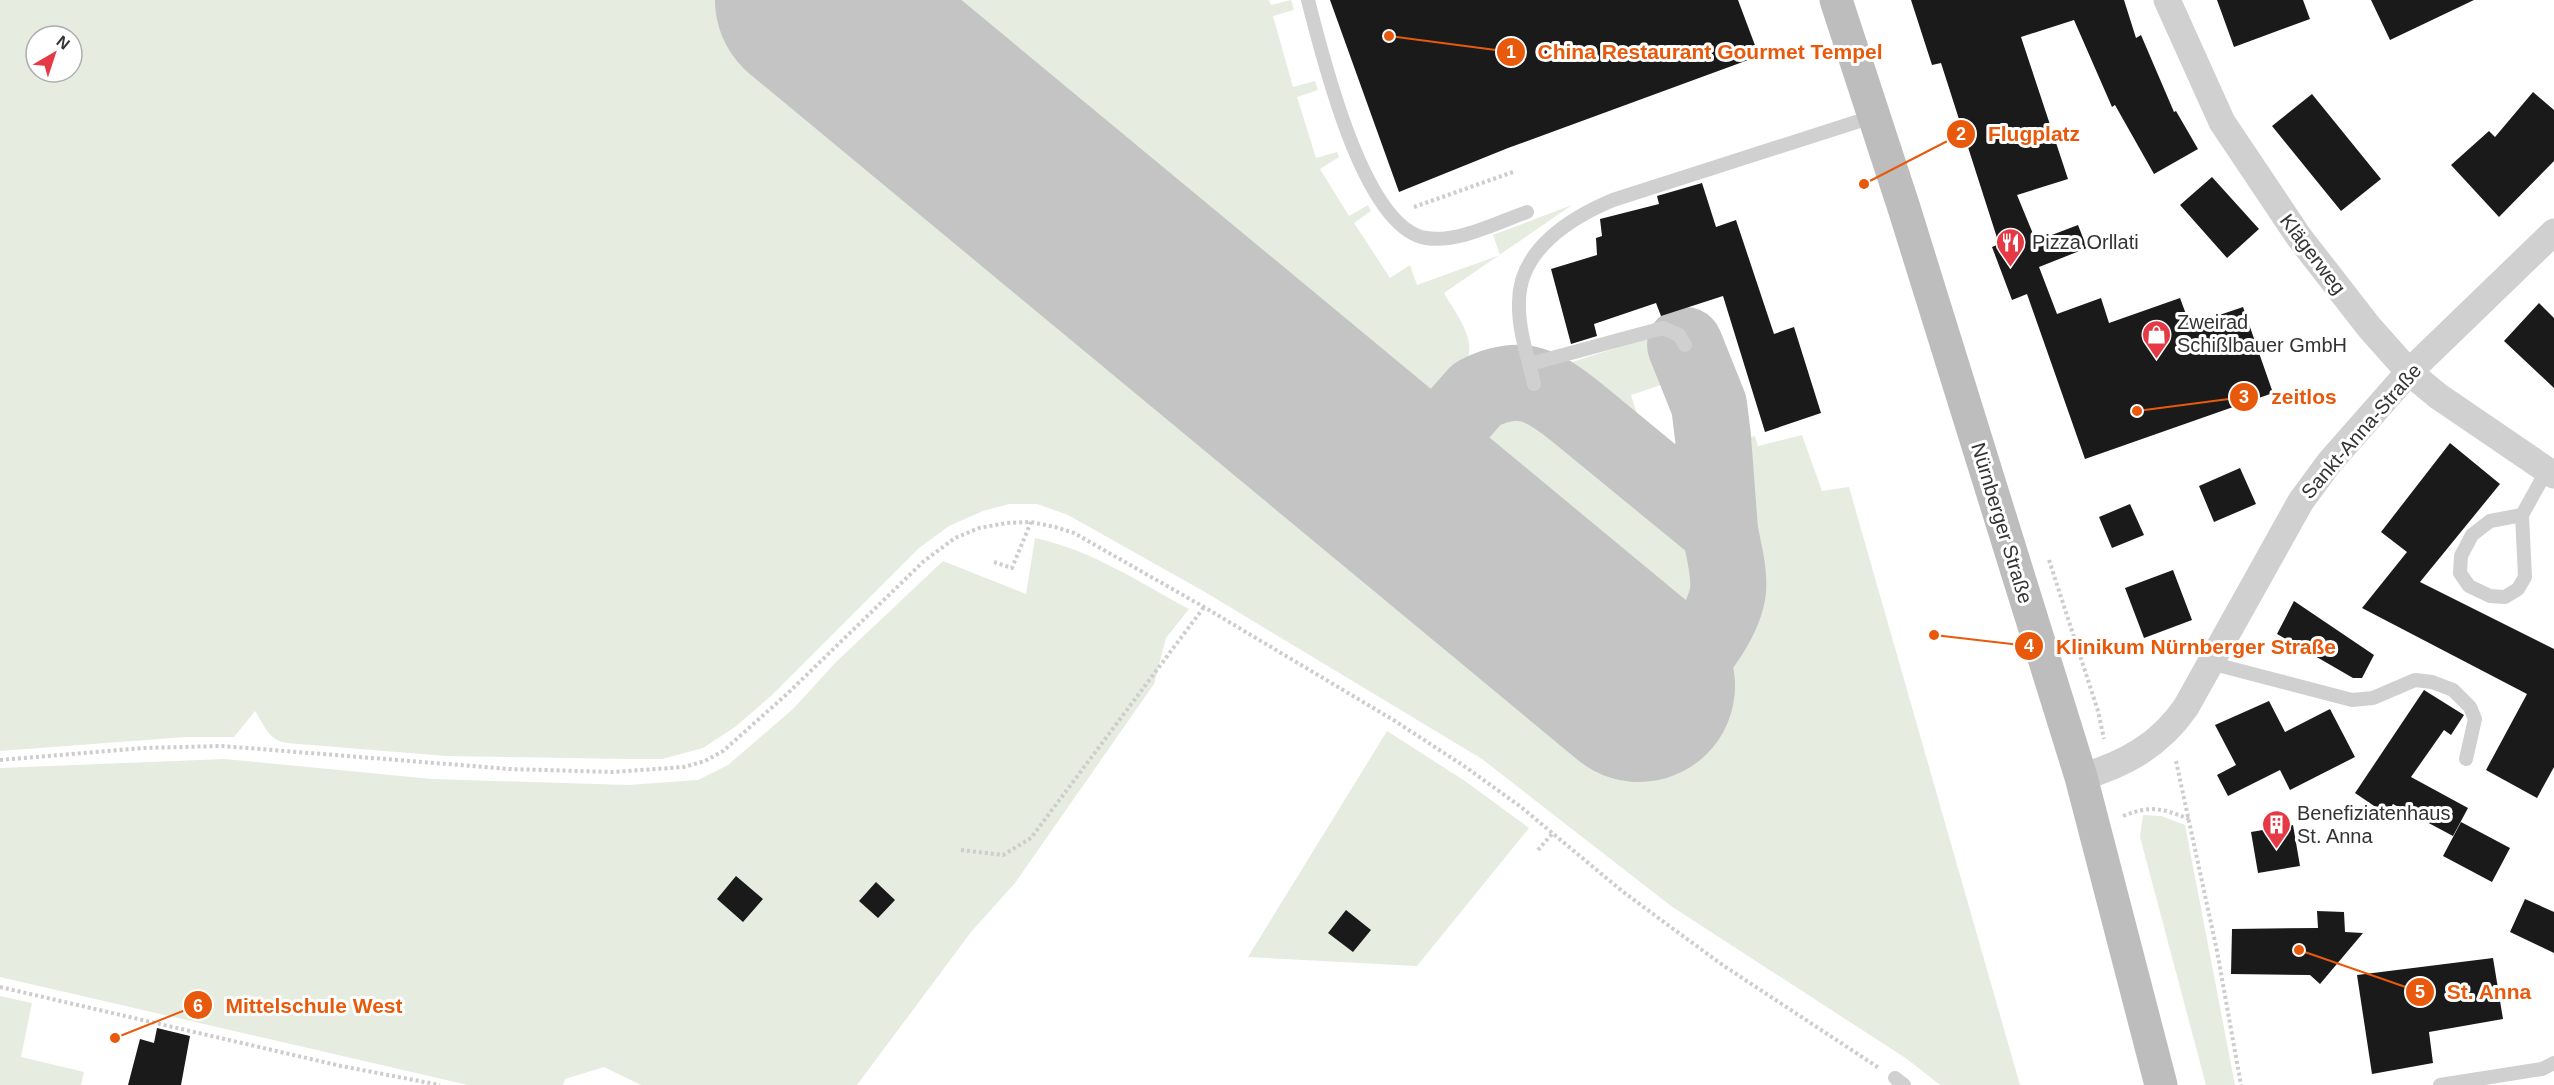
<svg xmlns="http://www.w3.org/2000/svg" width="2554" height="1085" font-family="Arial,sans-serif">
<rect width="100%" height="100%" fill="#fff"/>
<!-- green -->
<path fill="#e6ecdf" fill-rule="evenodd" d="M 0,0 L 774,0 L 1648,726 L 1712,647 L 1730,624 L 1737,610 L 1737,582 L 1722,444 L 1755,436 L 1758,446 L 1802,435 L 1822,491 L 1849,487 L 2020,1085 L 1940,1085 L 1907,1059 L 1671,906 L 1482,759 L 1205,592 L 1068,515 L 1037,504 L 1009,504 L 983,511 L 949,526 L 919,548 L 771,696 L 735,727 L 703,748 L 662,759 L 631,759 L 446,756 L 287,743 C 268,740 265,726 255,711 L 234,737 L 186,737 L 0,751 ZM 36,36 L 72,36 L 72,72 L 36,72 Z
M 848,0 L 1269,0 L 1271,5 L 1291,0 L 1294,10 L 1273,16 L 1293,87 L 1315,81 L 1318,90 L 1297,97 L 1316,158 L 1337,152 L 1339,157 L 1320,169 L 1349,216 L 1368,205 L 1371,211 L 1354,223 L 1390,278 L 1410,265 L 1417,285 L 1500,255 L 1493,235 L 1572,205 L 1444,293 C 1453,309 1466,325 1469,343 C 1473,371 1437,428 1412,440 C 1395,447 1378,438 1364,429 Z
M 1663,333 L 1682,378 L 1631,395 L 1650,455 L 1701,441 L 1708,505 L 1547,370 Z
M 1515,400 C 1526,401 1536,402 1546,407 C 1576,422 1700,519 1712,546 C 1719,564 1719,586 1715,605 C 1710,624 1677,670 1655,665 C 1640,662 1627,650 1616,642 L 1457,506 C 1449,498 1441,490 1437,480 C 1428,455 1467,417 1487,407 C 1496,403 1506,402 1515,400 Z
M 1035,538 C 1091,550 1139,582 1189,609 L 1166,638 L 1154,684 L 1015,883 L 971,932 L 857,1085 L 641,1085 L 604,1067 L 565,1079 L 563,1085 L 468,1085 L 0,977 L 0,768 L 225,759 L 432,779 L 628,785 L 698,780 L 728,765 L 794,708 L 836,662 L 943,561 L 1026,594 Z
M 1387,731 L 1465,781 L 1529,828 L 1417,966 L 1248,957 Z
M 2143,815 L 2161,816 L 2185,825 L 2235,1085 L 2206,1085 L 2140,837 Z
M 0,996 L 32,1003 L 21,1057 L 84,1072 L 81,1085 L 0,1085 Z"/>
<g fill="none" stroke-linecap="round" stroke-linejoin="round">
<!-- taxiway -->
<path stroke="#c4c4c4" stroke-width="76" d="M 1685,345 L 1709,405 L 1713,437 L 1720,530
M 1395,487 L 1477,394 C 1519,373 1540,383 1575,411 L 1720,530 C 1723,549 1730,571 1728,591 C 1725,617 1698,656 1678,673 C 1667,683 1653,686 1639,686"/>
<!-- runway -->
<path stroke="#c4c4c4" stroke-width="192" d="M 811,0 L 1639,686"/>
</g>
<!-- building -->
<path fill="#1a1a1a" d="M 1330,0 L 1738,0 L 1759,56 L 1508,148 L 1399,192 Z
M 1911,0 L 2124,0 L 2136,38 L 2141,35 L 2174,112 L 2176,111 L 2198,149 L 2154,174 L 2115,105 L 2112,107 L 2074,20 L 2021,37 L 2068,179 L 2017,195 L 2036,241 L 2078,225 L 2087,248 L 2039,267 L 2057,314 L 2101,298 L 2109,323 L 2180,298 L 2190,325 L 2243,307 L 2273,393 L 2085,459 L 2027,294 L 2012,300 L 1992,247 L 1999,244 L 1941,63 L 1932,65 Z
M 2217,0 L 2303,0 L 2310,19 L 2234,47 Z
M 2371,0 L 2474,0 L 2390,40 Z
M 2533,92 L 2554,110 L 2554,161 L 2499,217 L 2451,165 L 2489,131 L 2495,137 Z
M 2312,94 L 2381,179 L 2341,211 L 2272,126 Z
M 2212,177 L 2259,229 L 2227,258 L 2180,205 Z
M 1702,183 L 1716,227 L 1736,220 L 1774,334 L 1794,327 L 1821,413 L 1765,432 L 1723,296 L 1661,316 L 1656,303 L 1594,324 L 1597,336 L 1571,344 L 1551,269 L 1597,255 L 1596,238 L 1602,236 L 1600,219 L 1659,204 L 1657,196 Z
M 2539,303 L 2554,318 L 2554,388 L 2504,341 Z
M 2450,443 L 2500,484 L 2420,582 L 2554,649 L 2554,767 L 2537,798 L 2486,770 L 2527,694 L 2362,608 L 2407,552 L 2381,532 Z
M 2240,468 L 2256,504 L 2214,522 L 2199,486 Z
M 2130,504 L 2144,535 L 2112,548 L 2099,517 Z
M 2173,570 L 2192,620 L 2144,638 L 2125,588 Z
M 2294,601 L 2374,655 L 2362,678 L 2353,678 L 2277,634 Z
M 2424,690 L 2464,715 L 2451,735 L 2444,730 L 2411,777 L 2468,808 L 2453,836 L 2393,804 L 2386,814 L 2355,793 Z
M 2269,701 L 2285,732 L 2330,709 L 2355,757 L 2290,790 L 2280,770 L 2228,796 L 2217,775 L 2236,765 L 2215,725 Z
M 2461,822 L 2510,848 L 2492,882 L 2443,856 Z
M 2293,825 L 2300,866 L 2258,873 L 2251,832 Z
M 736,876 L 763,899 L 743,922 L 717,899 Z
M 876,882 L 895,900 L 878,918 L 859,901 Z
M 2525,899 L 2554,912 L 2554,953 L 2510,932 Z
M 1346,910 L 1371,930 L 1353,952 L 1328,933 Z
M 2317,911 L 2344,912 L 2345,932 L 2363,933 L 2320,984 L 2310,975 L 2231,974 L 2232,929 L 2318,928 Z
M 2493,958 L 2503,1019 L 2429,1032 L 2433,1063 L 2372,1074 L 2357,975 Z
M 157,1028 L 190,1036 L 181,1085 L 128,1085 L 140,1039 L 154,1043 Z"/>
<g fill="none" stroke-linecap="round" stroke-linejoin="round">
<!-- path -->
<path stroke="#cdcdcd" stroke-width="4" stroke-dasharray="3 3" stroke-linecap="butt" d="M 1414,207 L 1513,172
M 2049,560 L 2098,711 L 2104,739
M 994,562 L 1012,568 L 1031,522
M 0,760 L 143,748 L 222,746 L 510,769 L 613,772 L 684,767 L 705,761 L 723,751 L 787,694 L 924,561 L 955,538 L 979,528 L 1007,523 L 1031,522 L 1055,527 L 1074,533 L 1204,607 L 1395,721 L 1467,768 L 1521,807 L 1622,891 L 1672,928 L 1724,966 L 1879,1068
M 2176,761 L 2217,951 L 2241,1085
M 2123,816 C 2151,805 2161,808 2189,819
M 961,850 L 1003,855 L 1031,838 L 1204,607
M 1538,850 L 1552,834
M 0,987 L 341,1066 L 440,1085"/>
<!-- lane -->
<path stroke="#d0d0d0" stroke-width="14" d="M 1308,0 C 1322,54 1363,228 1426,238 C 1458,243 1496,223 1527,212
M 1530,364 L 1663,328 L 1679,335 L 1685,345
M 1534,384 C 1528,358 1518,329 1519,302 C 1519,250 1570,218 1613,200 L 1875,116
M 2522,515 L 2490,521 L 2472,535 L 2461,556 L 2460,573 L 2469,586 L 2490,596 L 2505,597 L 2518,589 L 2525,577 L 2522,515 L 2547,470
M 2210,663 L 2352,700 L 2373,698 L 2415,680 L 2432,682 L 2453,690 L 2470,707 L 2475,719 L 2466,759
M 1895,1078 L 1904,1085
M 2440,1085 L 2542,1069 L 2554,1063"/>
<!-- street -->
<path stroke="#d0d0d0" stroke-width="27" d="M 2167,0 L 2222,122 L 2299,237 L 2369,327 L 2409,372 L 2438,396 L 2554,475
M 2081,777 C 2124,765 2160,745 2186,707 L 2301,501 L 2329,463 L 2409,372 L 2554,232"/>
<!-- secondary -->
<path stroke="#bdbdbd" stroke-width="33" d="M 1836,0 L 1904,208 L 2081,777 L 2161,1085"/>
</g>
<!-- icons -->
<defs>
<symbol id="restaurant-pin" viewBox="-11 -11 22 30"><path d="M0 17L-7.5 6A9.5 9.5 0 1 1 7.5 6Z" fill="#e63946" stroke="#fff"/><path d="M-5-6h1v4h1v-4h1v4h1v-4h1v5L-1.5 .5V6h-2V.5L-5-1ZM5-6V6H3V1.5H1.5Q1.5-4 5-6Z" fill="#fff"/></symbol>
<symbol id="shop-pin" viewBox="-11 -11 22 30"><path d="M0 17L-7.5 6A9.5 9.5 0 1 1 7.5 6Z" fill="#e63946" stroke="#fff"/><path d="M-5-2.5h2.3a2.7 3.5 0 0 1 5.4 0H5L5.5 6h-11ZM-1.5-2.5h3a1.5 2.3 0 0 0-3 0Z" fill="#fff"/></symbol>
<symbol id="building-pin" viewBox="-11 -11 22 30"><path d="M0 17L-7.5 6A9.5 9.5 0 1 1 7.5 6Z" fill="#e63946" stroke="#fff"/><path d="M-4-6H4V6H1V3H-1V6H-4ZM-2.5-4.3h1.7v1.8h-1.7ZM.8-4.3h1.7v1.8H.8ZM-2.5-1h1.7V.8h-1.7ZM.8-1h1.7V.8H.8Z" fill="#fff"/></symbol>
</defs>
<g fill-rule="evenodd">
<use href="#restaurant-pin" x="1994" y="226" width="33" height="45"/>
<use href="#shop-pin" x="2140" y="318" width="33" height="45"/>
<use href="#building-pin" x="2260" y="808" width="33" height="45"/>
</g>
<g text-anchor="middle" stroke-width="6" stroke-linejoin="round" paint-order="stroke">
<!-- poi labels -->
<g font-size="20" fill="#333" stroke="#fff" text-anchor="start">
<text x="2032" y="249">Pizza Orllati</text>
<text x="2177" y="329">Zweirad<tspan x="2177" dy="23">Schißlbauer GmbH</tspan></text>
<text x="2297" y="820">Benefiziatenhaus<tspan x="2297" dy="23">St. Anna</tspan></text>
</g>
<!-- street labels -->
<g font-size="20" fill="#333" stroke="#fff">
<text transform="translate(2313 254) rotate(53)" y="7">Klägerweg</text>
<text transform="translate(2361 431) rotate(-49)" y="7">Sankt-Anna-Straße</text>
<text transform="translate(2002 523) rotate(73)" y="7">Nürnberger Straße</text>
</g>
</g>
<!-- callouts -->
<path fill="none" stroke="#e8590c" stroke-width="2" d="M1389 36L1511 52M1864 184L1961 134M2137 411L2244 397M1934 635L2029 646M2299 950L2420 992M115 1038L198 1005"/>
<g fill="#e8590c" stroke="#fff" stroke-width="2">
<circle cx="1389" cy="36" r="6"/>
<circle cx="1864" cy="184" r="6"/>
<circle cx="2137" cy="411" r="6"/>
<circle cx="1934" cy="635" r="6"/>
<circle cx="2299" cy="950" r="6"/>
<circle cx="115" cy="1038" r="6"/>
<circle cx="1511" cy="52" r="15"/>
<circle cx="1961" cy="134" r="15"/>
<circle cx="2244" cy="397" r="15"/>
<circle cx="2029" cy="646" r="15"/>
<circle cx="2420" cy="992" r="15"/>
<circle cx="198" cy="1005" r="15"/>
</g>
<g font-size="18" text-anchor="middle" font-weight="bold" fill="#fff">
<text x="1511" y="58">1</text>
<text x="1961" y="140">2</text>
<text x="2244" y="403">3</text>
<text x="2029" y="652">4</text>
<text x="2420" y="998">5</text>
<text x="198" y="1012">6</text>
</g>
<g font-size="21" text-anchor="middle" font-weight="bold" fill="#e8590c" stroke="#fff" stroke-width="6" stroke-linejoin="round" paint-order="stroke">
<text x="1710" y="59">China Restaurant Gourmet Tempel</text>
<text x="2034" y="141">Flugplatz</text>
<text x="2304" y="404">zeitlos</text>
<text x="2196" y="654">Klinikum Nürnberger Straße</text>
<text x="2489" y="999">St. Anna</text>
<text x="314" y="1013">Mittelschule West</text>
</g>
<!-- north arrow -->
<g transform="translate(54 54) rotate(39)"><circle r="28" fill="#ffffff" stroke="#adadad" stroke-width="1.5"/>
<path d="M0-4.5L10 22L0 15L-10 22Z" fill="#e63946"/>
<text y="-9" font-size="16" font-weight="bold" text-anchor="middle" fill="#333333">N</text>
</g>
</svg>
